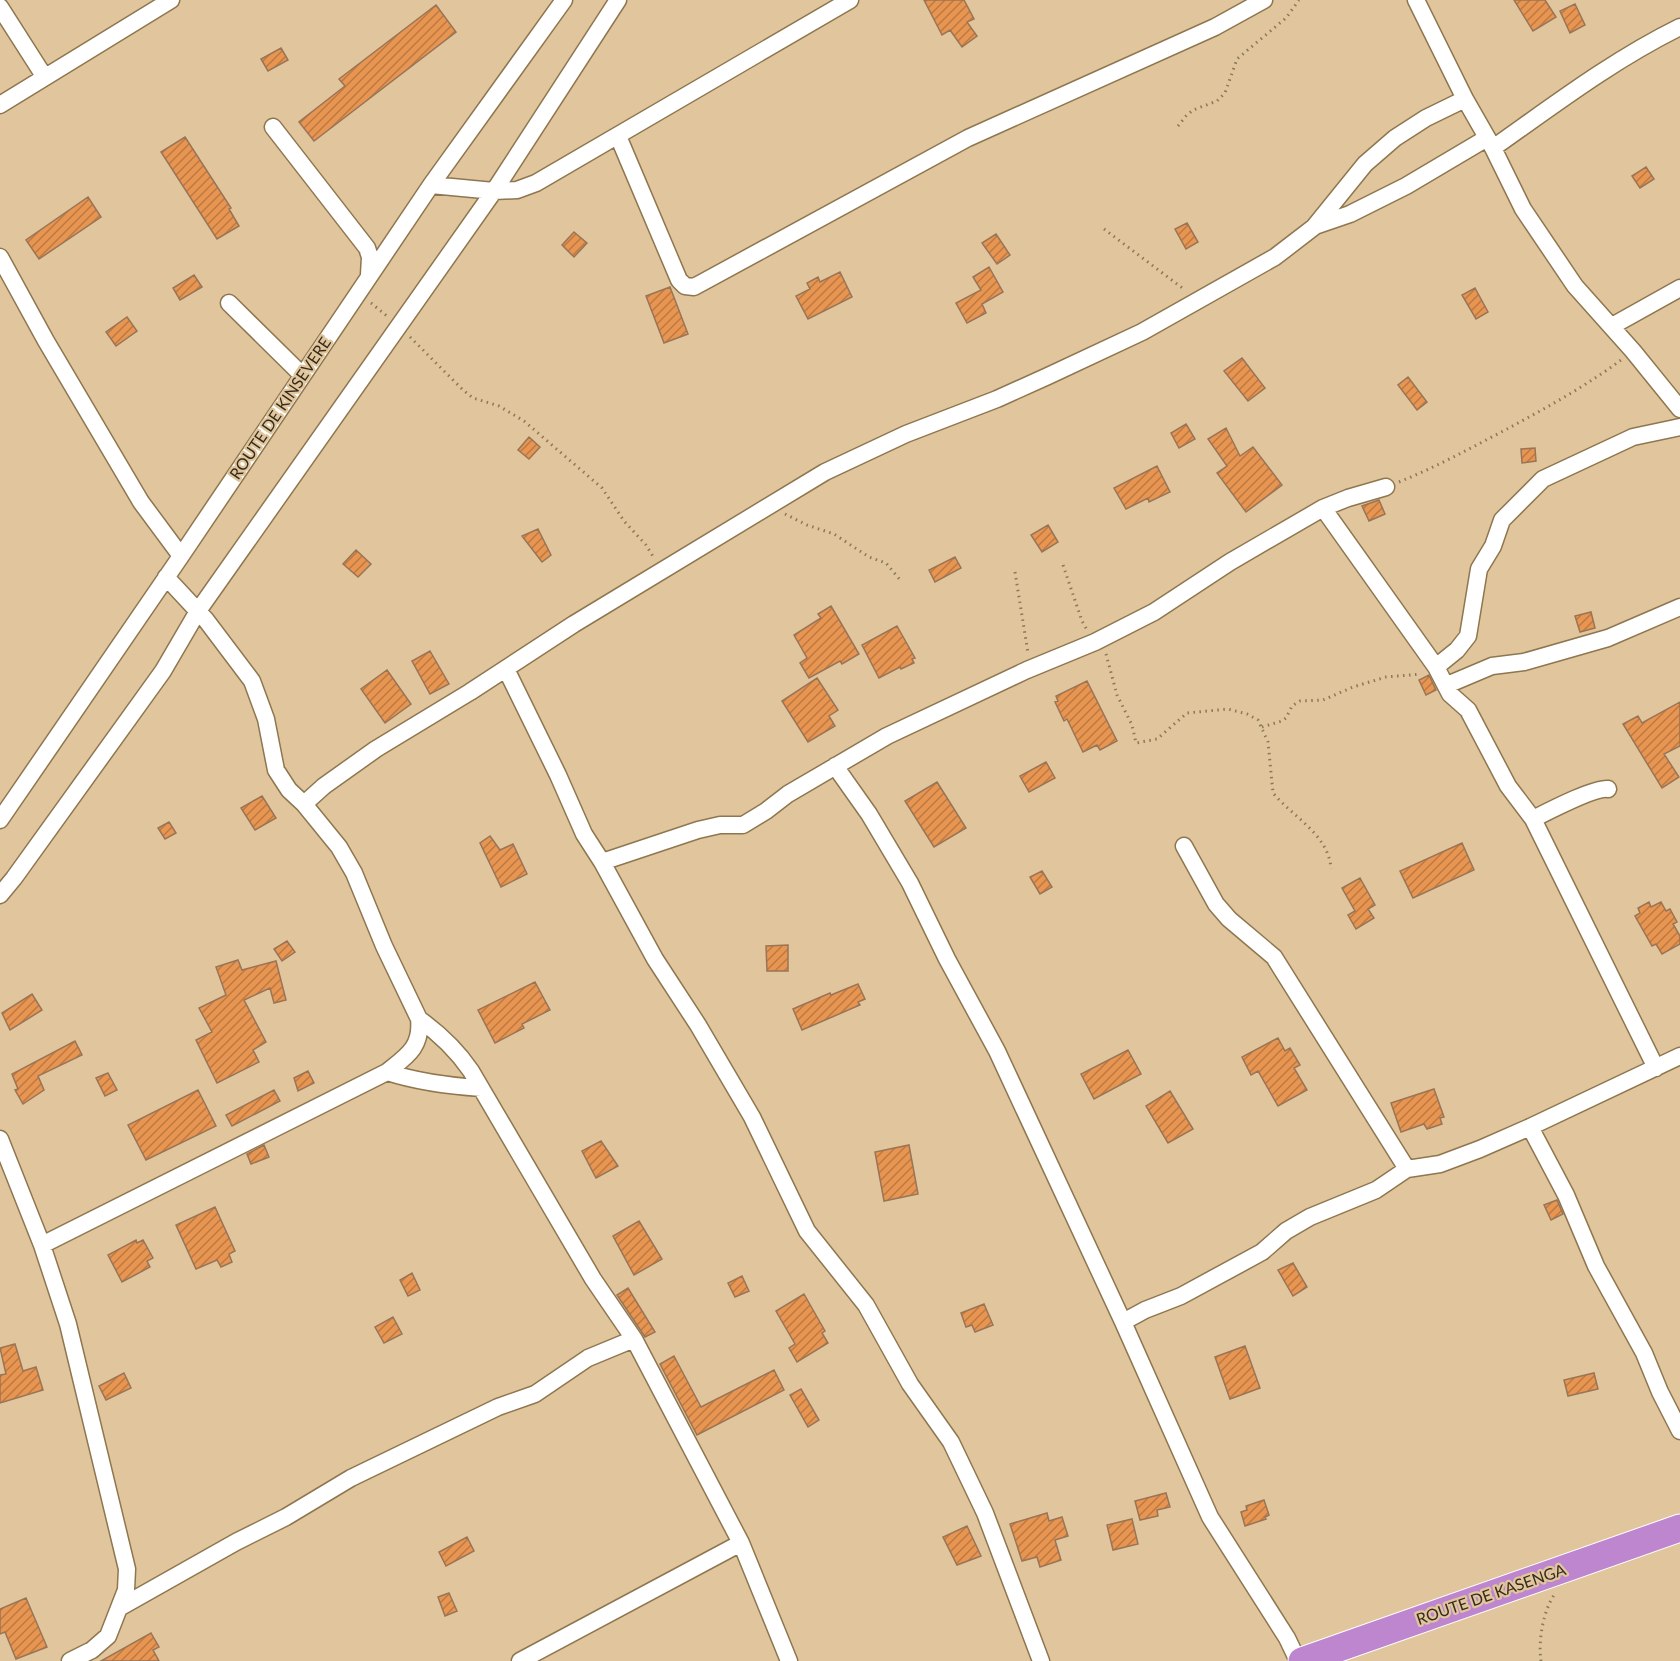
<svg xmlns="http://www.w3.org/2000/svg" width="1680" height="1661" font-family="Lato,sans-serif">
<defs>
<pattern id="building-hatch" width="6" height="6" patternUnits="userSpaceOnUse" patternTransform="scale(1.5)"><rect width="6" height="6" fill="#e79551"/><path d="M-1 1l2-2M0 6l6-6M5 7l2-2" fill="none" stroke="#bc7a42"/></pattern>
</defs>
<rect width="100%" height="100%" fill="#e1c69d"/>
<!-- building -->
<path fill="url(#building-hatch)" stroke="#997457" stroke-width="1.5" d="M 924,0 L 964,0 L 974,19 L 967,22 L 977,36 L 962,47 L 950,30 L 942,35 Z
M 1514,0 L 1545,0 L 1556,17 L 1533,31 Z
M 1575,4 L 1585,25 L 1570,33 L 1560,11 Z
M 436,5 L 456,32 L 314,141 L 299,122 L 345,86 L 339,79 Z
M 281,48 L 288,60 L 268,71 L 261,59 Z
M 185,137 L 231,208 L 229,209 L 239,226 L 217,239 L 161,152 Z
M 1646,167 L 1654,179 L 1640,188 L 1632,176 Z
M 88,197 L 101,217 L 39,259 L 26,240 Z
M 1187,223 L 1198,242 L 1186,249 L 1175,229 Z
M 574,232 L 587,243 L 574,257 L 562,245 Z
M 996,234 L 1010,255 L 997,264 L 982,243 Z
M 989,267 L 1003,292 L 982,304 L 986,313 L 967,323 L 956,303 L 981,290 L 973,277 Z
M 840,272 L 852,297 L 808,319 L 796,296 L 810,289 L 807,283 L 818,277 L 820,282 Z
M 194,275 L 202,287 L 180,300 L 173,288 Z
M 670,287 L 688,334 L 664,343 L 646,296 Z
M 1475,288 L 1488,312 L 1476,319 L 1462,295 Z
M 127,317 L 137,331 L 116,346 L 106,332 Z
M 1242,358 L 1265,388 L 1248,401 L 1224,371 Z
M 1408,377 L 1427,402 L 1417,410 L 1398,385 Z
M 1186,424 L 1195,439 L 1179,448 L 1171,433 Z
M 1226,428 L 1240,456 L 1253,447 L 1282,485 L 1246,512 L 1217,473 L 1227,466 L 1208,439 Z
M 529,437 L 540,447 L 529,459 L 518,450 Z
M 1535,448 L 1536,461 L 1522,463 L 1521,449 Z
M 1157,466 L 1170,492 L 1149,502 L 1148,498 L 1126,509 L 1114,488 Z
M 1379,500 L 1385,514 L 1369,521 L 1362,506 Z
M 1048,525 L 1058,542 L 1042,552 L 1031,535 Z
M 538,529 L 551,555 L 542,562 L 522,536 Z
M 356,550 L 371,564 L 358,577 L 343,564 Z
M 955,557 L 961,568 L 935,582 L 929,570 Z
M 831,606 L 859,654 L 842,664 L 840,661 L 809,678 L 800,663 L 807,658 L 794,635 L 821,618 L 818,614 Z
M 1591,612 L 1595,628 L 1580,632 L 1575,616 Z
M 897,626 L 915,658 L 912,659 L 914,663 L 901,669 L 900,667 L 879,678 L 862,645 Z
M 430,651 L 449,684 L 430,694 L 412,661 Z
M 387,670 L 411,704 L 385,723 L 361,689 Z
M 1429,675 L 1436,690 L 1426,695 L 1419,680 Z
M 817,678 L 838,710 L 829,716 L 835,726 L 808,742 L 782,701 Z
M 1087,681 L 1117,741 L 1100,750 L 1097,745 L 1083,752 L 1067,719 L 1064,721 L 1055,702 L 1058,701 L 1056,696 Z
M 1680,702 L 1680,746 L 1664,754 L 1679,777 L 1662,788 L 1623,724 L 1638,716 L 1642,723 Z
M 1046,762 L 1055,778 L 1029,792 L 1020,776 Z
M 937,782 L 966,828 L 934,847 L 905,801 Z
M 262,796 L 276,818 L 255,830 L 241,808 Z
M 169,822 L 176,833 L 165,839 L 158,828 Z
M 490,836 L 500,850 L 513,844 L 527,874 L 501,887 L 480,843 Z
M 1462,843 L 1474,870 L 1413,898 L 1400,871 Z
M 1042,871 L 1052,887 L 1040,894 L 1030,877 Z
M 1360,878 L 1375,905 L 1368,909 L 1374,918 L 1356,929 L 1348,915 L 1355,911 L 1342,888 Z
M 1649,902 L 1651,907 L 1661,902 L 1666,911 L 1670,909 L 1677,922 L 1673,924 L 1680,936 L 1680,944 L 1662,954 L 1656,944 L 1652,946 L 1635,916 L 1640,913 L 1638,908 Z
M 287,941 L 295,952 L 282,961 L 274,949 Z
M 788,945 L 788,971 L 767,971 L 766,946 Z
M 238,960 L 242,970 L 276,961 L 286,1000 L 274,1003 L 270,988 L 244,1000 L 266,1042 L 253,1050 L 259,1062 L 217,1083 L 196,1040 L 212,1032 L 199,1008 L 226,995 L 216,967 Z
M 535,982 L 550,1010 L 522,1024 L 524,1028 L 495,1043 L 478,1010 Z
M 858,984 L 865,999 L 858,1002 L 860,1005 L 802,1030 L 793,1009 L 830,993 L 831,995 Z
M 32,994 L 42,1010 L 10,1030 L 2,1013 Z
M 1278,1038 L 1285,1051 L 1290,1048 L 1300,1065 L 1294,1068 L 1307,1090 L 1278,1106 L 1258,1071 L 1251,1075 L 1242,1057 Z
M 75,1041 L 82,1055 L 38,1076 L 44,1090 L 23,1104 L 15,1090 L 18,1089 L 12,1074 Z
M 1128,1050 L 1141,1074 L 1094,1099 L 1081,1074 Z
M 308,1071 L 314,1083 L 298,1091 L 294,1078 Z
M 108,1073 L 117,1090 L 105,1096 L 96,1078 Z
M 1434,1089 L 1444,1117 L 1440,1118 L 1442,1124 L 1427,1129 L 1424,1124 L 1401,1132 L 1391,1103 Z
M 198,1090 L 216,1126 L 146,1160 L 128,1125 Z
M 274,1090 L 280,1101 L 232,1126 L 226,1115 Z
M 1170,1091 L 1193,1129 L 1168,1143 L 1146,1106 Z
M 601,1141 L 618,1166 L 596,1178 L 582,1151 Z
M 264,1145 L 269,1157 L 251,1164 L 247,1154 Z
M 909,1145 L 918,1194 L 884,1201 L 875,1152 Z
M 1557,1200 L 1563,1214 L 1551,1220 L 1544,1205 Z
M 215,1207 L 235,1251 L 229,1254 L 232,1262 L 221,1267 L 217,1260 L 196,1269 L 176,1225 Z
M 639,1221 L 662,1259 L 634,1275 L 613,1236 Z
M 136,1240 L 137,1243 L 143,1240 L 153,1258 L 147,1261 L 150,1267 L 122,1282 L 108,1255 Z
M 1293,1263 L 1307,1287 L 1293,1296 L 1278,1270 Z
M 412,1273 L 420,1290 L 408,1296 L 400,1280 Z
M 742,1276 L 749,1291 L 735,1297 L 728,1283 Z
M 628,1288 L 655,1332 L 645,1337 L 617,1295 Z
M 804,1294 L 825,1331 L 822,1333 L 828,1343 L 797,1362 L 789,1348 L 795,1344 L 776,1311 Z
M 984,1304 L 993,1325 L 975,1332 L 972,1325 L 966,1327 L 961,1313 Z
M 393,1317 L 402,1334 L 384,1343 L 375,1327 Z
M 15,1344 L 23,1371 L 36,1367 L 43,1390 L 0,1403 L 0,1375 L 6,1374 L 0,1348 Z
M 1245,1346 L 1260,1388 L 1230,1399 L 1215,1357 Z
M 674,1356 L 701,1407 L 774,1370 L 784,1390 L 697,1435 L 660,1364 Z
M 124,1373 L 131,1388 L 106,1400 L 99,1386 Z
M 1594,1373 L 1598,1389 L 1568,1396 L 1564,1380 Z
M 801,1389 L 819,1420 L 808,1427 L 790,1395 Z
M 1166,1493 L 1170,1507 L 1157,1510 L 1158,1516 L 1140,1520 L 1135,1501 Z
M 1264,1500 L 1269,1515 L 1265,1517 L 1266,1519 L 1245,1526 L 1241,1512 L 1247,1510 L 1246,1506 Z
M 1047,1513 L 1049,1521 L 1062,1517 L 1068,1536 L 1055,1540 L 1061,1560 L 1040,1567 L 1037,1557 L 1022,1561 L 1010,1524 Z
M 1132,1519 L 1138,1544 L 1113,1550 L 1107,1525 Z
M 967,1526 L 981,1556 L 957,1565 L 943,1537 Z
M 467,1537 L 474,1551 L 446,1566 L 439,1552 Z
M 449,1593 L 457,1611 L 445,1616 L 438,1597 Z
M 26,1598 L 47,1647 L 16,1659 L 5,1632 L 0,1634 L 0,1609 Z
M 151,1633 L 159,1647 L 153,1650 L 159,1661 L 101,1661 Z"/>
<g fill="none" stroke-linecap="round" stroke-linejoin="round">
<defs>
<path id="minor" d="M 1416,0 L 1465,99 L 1493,148 L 1523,209 L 1575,286 L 1633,351 L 1680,409
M 0,7 L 44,76
M 0,105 L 171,0
M 273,127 L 367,248 L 370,257 L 369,275
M 618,136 L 679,280 L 685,286 L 694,287 L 968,138 L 1215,27 L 1264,0
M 1493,148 C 1554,105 1613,60 1680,27
M 431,185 L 494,191 L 517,190 L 536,183 L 850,0
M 1315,226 L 1350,214 L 1406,186 L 1487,138
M 0,257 L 46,341 L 141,502 L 181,556
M 229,303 L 302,375
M 1612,326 L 1680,288
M 1323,508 L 1436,667 L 1450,694 L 1468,710 L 1508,786 L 1533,819
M 1436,667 L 1457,650 L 1468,636 L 1479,569 L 1493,546 L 1502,520 L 1543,479 L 1633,437 L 1680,427
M 506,669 L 558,775 L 584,834 L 602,862 L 655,959 L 698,1025 L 752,1117 L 807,1231 L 866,1305 L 910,1384 L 951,1442 L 985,1513 L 1041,1661
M 1447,685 L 1492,666 L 1524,662 L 1608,638 L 1680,607
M 835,766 L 869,814 L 910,883 L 947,959 L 997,1051 L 1123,1322 L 1210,1517 L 1287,1638 L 1298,1661
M 1608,789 C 1595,787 1547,812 1533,819 L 1656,1068
M 304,804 L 324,786 L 376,749 L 470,692 L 574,624 L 825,472 L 906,434 L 997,399 L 1048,376 L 1142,332 L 1275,257 L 1314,227 L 1365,164 L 1395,138 L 1426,118 L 1465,99
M 0,820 L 181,556 L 431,185 L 564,0
M 1184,846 L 1216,904 L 1229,919 L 1274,957 L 1407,1169
M 602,862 L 698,830 L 720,825 L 743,825 L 766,811 L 788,794 L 887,736 L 1027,670 L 1095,642 L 1154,612 L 1230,562 L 1323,508 L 1348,498 L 1386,487
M 0,895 L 14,878 L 163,671 L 198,611 L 494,191 L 618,0
M 419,1019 C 440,1034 456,1049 471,1071 L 593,1279 L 634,1339 L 741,1543 L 789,1661
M 387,1072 C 418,1082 449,1086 481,1088
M 1530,1127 L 1566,1195 L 1596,1266 L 1644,1353 L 1660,1392 L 1680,1431
M 0,1139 L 42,1245 L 68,1324 L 127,1569 L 126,1590 L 108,1636 L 92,1650 L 70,1661
M 42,1245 L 387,1072 C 407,1056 422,1047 419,1019 L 384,946 L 354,873 L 339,847 L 304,804 L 289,790 L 276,770 L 266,719 L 252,681 L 206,620 L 166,577
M 1123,1322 L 1145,1310 L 1181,1296 L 1262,1252 L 1286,1231 L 1310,1217 L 1376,1190 L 1407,1169 L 1440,1164 L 1480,1149 L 1530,1127 L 1680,1056
M 119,1608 L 236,1542 L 286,1517 L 351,1478 L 498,1407 L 535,1394 L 588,1358 L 634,1339
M 520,1661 L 741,1543"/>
<path id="trunk" d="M 1302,1661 L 1680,1528"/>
</defs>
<!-- minor casing -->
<use href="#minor" stroke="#8e764f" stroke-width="19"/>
<!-- trunk casing -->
<use href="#trunk" stroke="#fff" stroke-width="29"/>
<!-- path -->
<path stroke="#8b785b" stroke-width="3" stroke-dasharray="1.5 4.5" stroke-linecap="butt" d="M 1178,126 L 1186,116 L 1193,110 L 1217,101 L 1225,93 L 1237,59 L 1286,18 L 1299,0
M 1104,229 L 1185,290
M 371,303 L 387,316
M 410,337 L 463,390 L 473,398 L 499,406 L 524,421 L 602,488 L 624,521 L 646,545 L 654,558
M 1399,482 C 1436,467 1471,448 1507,429 C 1546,408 1586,386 1621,360
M 785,514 L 807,525 L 834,534 L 869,557 L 886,563 L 901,581
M 1063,565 L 1082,621 L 1087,630
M 1015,572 L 1028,653
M 1106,654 L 1117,695 L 1132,725 L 1136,743 L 1157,739 L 1187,713 L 1228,709 L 1247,714 L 1258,720 L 1268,742 L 1273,793 C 1293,817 1329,835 1331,869
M 1262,727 L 1282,721 L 1286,718 L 1292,706 L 1300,701 L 1323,700 L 1353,687 L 1386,677 L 1421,674
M 1541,1661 C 1538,1641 1543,1612 1554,1595"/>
<!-- minor -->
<use href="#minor" stroke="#fff" stroke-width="16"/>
<!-- trunk -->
<use href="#trunk" stroke="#be86ce" stroke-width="27"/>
</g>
<g text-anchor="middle" stroke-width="4.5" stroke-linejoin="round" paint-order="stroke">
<!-- street labels -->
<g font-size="16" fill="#352b1a" stroke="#e1c69d">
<text transform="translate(280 408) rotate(-56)" y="6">ROUTE DE KINSEVERE</text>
<text transform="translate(1491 1594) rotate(-19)" y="6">ROUTE DE KASENGA</text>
</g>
</g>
</svg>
